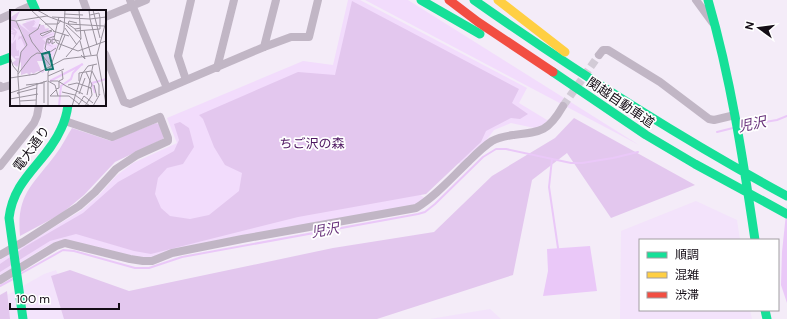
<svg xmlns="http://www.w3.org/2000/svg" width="787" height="319" font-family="'DM Sans','Noto Sans JP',sans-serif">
<rect width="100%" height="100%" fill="#f4ecf8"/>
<!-- built -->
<path fill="#f3e3fb" d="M 696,201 L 737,220 L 740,240 L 640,240 L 640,310 L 750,310 L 752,319 L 620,319 L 621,231 Z
M 56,270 L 66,292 L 75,319 L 0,319 L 0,299 L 44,274 Z
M 490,309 L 501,319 L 430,319 Z"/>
<!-- green -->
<path fill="#f2dcfc" d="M 348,0 L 360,0 L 527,88 L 519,103 L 547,120 L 549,119 L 539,129 L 511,123 L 494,130 L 485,142 L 461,164 L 443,158 L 418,193 L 426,199 L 416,204 L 388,211 L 221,239 L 145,259 L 67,240 L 47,246 L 0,276 L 0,260 L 82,210 L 100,194 L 116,176 L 133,163 L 177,143 L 167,118 L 303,61 L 333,65 Z
M 365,0 L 408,0 L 639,145 Z"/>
<!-- forest -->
<path fill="#e3c7ee" d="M 352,1 L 519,89 L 512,103 L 528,114 L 520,119 L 511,118 L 486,131 L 481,142 L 426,194 L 298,217 L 151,254 L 134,251 L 76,234 L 50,241 L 0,272 L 0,264 L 26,246 L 83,213 L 118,182 L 174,151 L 179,140 L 174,124 L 180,122 L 189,128 L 194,147 L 183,164 L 167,168 L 158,178 L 155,194 L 161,208 L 170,216 L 190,219 L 209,215 L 239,191 L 242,173 L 225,165 L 214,147 L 203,119 L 199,115 L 298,72 L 335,75 Z
M 574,118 L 695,185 L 611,218 L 567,153 L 532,180 L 513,275 L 377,319 L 64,319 L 51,276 L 70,270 L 129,291 L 333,248 L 434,232 L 492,176 L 555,138 Z
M 156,123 L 160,124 L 165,135 L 163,139 L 115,162 L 84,195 L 61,214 L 20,236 C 16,194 33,185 56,154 C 62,146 67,136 72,128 L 111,141 Z
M 7,291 L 10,319 L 0,319 L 0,295 Z"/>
<!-- water -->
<path fill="#eac8f8" d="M 787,204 L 787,303 L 781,285 L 782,252 Z
M 590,246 L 597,291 L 543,296 L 548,271 L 547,249 Z"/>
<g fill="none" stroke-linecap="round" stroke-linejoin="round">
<!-- stream -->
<path stroke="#eac8f8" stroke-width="2" d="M 741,126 L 777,120 L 787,116
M 717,132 L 733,128
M 552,159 L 549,187 L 558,248
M 22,273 L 63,250 L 74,251 L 135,268 L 149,268 L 182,257 L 418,214 L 425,212 L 435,204 L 483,157 L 496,149 L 506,149 L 571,163 L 582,163 L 613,158 L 638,152
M 0,286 L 13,279"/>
<!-- street-tunnel -->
<path stroke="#d2cbd6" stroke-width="8" stroke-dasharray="8 4" stroke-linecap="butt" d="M 563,106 L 599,55"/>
<!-- street -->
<path stroke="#c1b6c5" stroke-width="8" d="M 83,0 L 87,11
M 130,0 L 167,88
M 696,0 L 712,22
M 19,11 L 33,5
M 105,17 L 146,0
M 0,19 L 11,14
M 264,47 L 276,0
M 105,54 L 124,102 L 130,104 L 264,47 L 291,37 L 309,37 L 318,0
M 599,55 L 603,50 L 608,50 L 660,82 L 709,119 L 714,120 L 735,115
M 217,68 L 234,0
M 186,80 L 178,56 L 191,0
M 0,86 L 1,88 L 11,85
M 0,166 L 34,123 L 37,116 L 39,105
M 0,255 L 23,242 L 79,206 L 95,192 L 116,169 L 137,155 L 168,141 L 168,138 L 160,117 L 112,137 L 65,121
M 0,280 L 56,246 L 65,243 L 130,259 L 143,261 L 152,261 L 172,253 L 242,239 L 416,208 C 436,196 452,177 469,161 C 476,154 484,146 492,141 C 499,137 506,136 513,135 C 541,132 548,132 563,106"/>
<!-- fast -->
<path stroke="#16e098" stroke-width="9" d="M 31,0 L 36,11
M 421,0 L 480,34
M 474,0 C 575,71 678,137 787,196
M 708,0 C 731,79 743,159 755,240
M 0,61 L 11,57
M 553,72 L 646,135 L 695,164 L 787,214
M 765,310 L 767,319
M 23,319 L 9,218 C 14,177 46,163 61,129 C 65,121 67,113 68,105"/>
<!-- slow -->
<path stroke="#ffcf43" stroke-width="9" d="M 498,0 L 565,52"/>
<!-- jam -->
<path stroke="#f24e42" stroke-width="9" d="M 449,0 L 478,22 L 553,72"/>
</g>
<g text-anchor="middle" stroke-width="3.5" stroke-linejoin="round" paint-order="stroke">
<!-- street labels -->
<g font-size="13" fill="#140d16" stroke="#fff">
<text transform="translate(621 102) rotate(34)" y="5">関越自動車道</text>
<text transform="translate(31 148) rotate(-54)" y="5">電大通り</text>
</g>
<!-- park labels -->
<g font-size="13" fill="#4e1761" stroke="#fff">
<text x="312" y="148">ちご沢の森</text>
</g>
<!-- water labels -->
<g font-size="14" font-style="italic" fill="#68327b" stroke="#fff">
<text transform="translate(752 124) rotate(-12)" y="5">児沢</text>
<text transform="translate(325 230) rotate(-10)" y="5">児沢</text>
</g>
</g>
<!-- overview -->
<g transform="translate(10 10)">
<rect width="96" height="96" fill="#f4ecf8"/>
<path d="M 30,9 L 29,14 L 45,23 L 43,35 L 48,34 L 39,56 L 23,29 L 11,15 L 16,36 L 8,50 L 4,48 L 0,39 L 0,19 L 8,12 L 12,15 L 17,13 L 15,11 Z" fill="#f2dcfc"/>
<path d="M 0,0 L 8,0 L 2,2 L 1,7 L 10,1 L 5,11 L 22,24 L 12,14 L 24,10 L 26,13 L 24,12 L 25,14 L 22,17 L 30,18 L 30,15 L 34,15 L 35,19 L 39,18 L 38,21 L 30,24 L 31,27 L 45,23 L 32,29 L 43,37 L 34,34 L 33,42 L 41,49 L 39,54 L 34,44 L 31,44 L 39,55 L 39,58 L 33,51 L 27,51 L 31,60 L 35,60 L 33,63 L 28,61 L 23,64 L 21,62 L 20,66 L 17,63 L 11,65 L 11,53 L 10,52 L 7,57 L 2,53 L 6,50 L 0,44 L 1,32 L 2,34 L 6,29 L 6,37 L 8,27 L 6,38 L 7,41 L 9,40 L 9,46 L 5,46 L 5,48 L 9,48 L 11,41 L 15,37 L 11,28 L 8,30 L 9,25 L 10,27 L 13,24 L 9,16 L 9,20 L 3,17 L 7,22 L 3,31 L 4,25 L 0,23 L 4,23 L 1,22 L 0,21 L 6,22 L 0,19 Z" fill="#e3c7ee"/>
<path fill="none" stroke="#eac8f8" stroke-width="2" d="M 40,71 L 73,54M 85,83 L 82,73 L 96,69M 49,96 L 51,76 L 61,69 L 63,63 L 72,54"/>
<path fill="none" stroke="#9a939e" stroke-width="1" d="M 21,0 L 44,21M 27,0 L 38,6M 79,0 L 80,9 L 96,7M 83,0 L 90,28M 54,4 L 73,5M 80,5 L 89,3 L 90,8M 42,7 L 80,9 L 87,35M 49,7 L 44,28 L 47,33 L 68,41 L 96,31M 0,10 L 6,11 L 37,6 L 58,14 L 94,16M 6,11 L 17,35 L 11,42 L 8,62M 96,11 L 87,45 L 96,94M 67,13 L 59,11 L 58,14 L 65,19 L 71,18M 30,14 L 28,19 L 19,25 L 22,32 L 40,55M 35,14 L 48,14 L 51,10M 56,15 L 71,29M 55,18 L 67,35M 65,19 L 66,21 L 90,19 L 90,8M 74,20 L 81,45M 42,21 L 32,26 L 30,24 L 42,20M 43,21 L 59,26M 38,29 L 41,30 L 40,33 L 38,33 ZM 70,31 L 75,49 L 71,45M 45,32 L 42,34 L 42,29 L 49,31M 49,40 L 55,25M 41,45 L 35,39 L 37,29 L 45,26M 0,47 L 3,56 L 8,62 L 8,68M 56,47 L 71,29 L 69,0M 82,61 L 89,75 L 89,85M 76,62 L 82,75 L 80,79M 8,64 L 21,47 L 27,43 L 37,44 L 46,38M 38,66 L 54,59M 0,68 L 26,64 L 54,49 L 87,45M 8,68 L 10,96M 38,71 L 45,75 L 48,86M 40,71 L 48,71 L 56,76M 69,71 L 69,63 L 81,61M 16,75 L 33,73M 58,75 L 67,73 L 81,78 L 82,85 L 75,96M 84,75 L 87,87M 56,76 L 73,84M 46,79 L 49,78 L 49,71 L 53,69 L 52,61M 46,80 L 40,86 L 59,86 L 69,94M 52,82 L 65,85 L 80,96M 0,83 L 37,71M 9,84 L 7,83 L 27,78M 69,84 L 75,68M 77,85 L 83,55M 0,89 L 28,84M 10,91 L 26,90M 34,93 L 34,71M 4,96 L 35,96M 26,96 L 27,73M 38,96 L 38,63 L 54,20 L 55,0M 62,96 L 72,64 L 78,56 L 87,54M 68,96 L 74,86 L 83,93M 83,96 L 90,84"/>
<path fill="#0f766e" fill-opacity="0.15" stroke="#0f766e" stroke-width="2" d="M 39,42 L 43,59 L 36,60 L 32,44 Z"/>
<rect width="96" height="96" fill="none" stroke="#140d16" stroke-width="2"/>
</g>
<!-- legend -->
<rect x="639" y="239" width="140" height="72" fill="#ffffff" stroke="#a19ea2"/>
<rect x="647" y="252" width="20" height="6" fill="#16e098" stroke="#a19ea2"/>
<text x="675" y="259" font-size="12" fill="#140d16">順調</text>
<rect x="647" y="272" width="20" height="6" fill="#ffcf43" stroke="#a19ea2"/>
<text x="675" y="279" font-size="12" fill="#140d16">混雑</text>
<rect x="647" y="292" width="20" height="6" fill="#f24e42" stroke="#a19ea2"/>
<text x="675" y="299" font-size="12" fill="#140d16">渋滞</text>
<!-- north arrow -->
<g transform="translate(759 28) rotate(284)" stroke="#ffffff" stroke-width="3" paint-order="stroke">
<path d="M0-3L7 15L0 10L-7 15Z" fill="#140d16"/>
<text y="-6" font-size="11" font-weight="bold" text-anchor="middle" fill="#140d16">N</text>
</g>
<!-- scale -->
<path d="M10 303v6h109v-6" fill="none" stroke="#140d16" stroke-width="2"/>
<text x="16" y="303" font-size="12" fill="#140d16" stroke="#ffffff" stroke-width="3" paint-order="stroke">100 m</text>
</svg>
